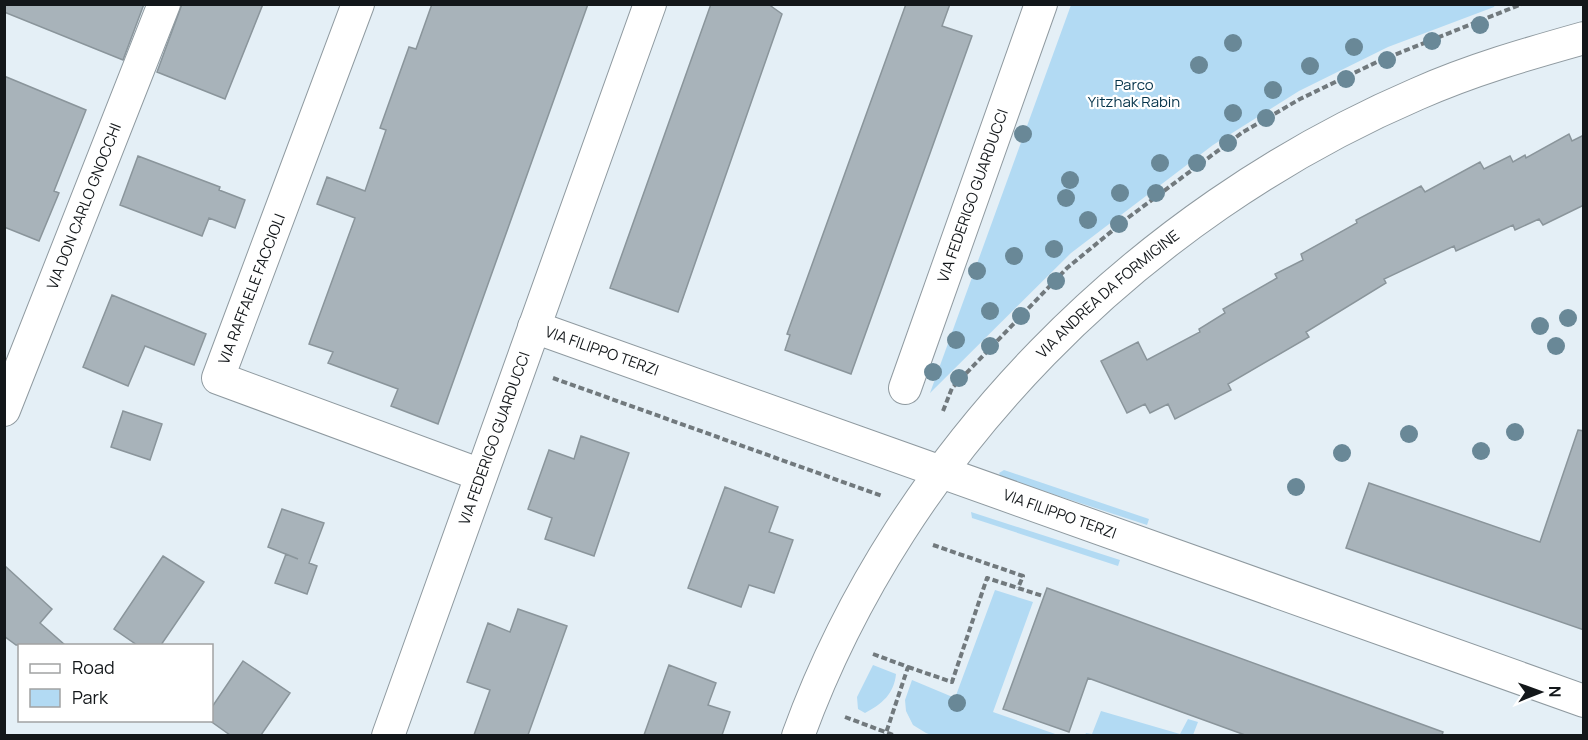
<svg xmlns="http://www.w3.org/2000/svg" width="1588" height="740" font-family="Manrope,sans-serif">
<rect width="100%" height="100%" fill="#e4eff6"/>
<!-- green -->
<path fill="#b2daf3" d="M 1071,5 L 1071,4 L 1495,5 L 1494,7 L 1388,47 L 1299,91 L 1213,145 L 1071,253 L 930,393 Z
M 1004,470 L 1149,519 L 1147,525 L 1001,477 L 999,473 Z
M 971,512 L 1120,560 L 1118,566 L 972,518 Z
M 995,590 L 1033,602 L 993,712 L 1058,735 L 934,736 L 926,733 L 913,725 L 906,711 L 905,700 L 912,680 L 955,698 Z
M 873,665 L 896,674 C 894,694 882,704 865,713 L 858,709 L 857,697 Z
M 1101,711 L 1180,734 L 1188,719 L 1198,722 L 1193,735 L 1085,735 L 1086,733 L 1092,734 Z"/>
<!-- building -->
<path fill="#a8b3ba" stroke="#8a959b" stroke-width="1.5" d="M 4,4 L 144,4 L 123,60 L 4,12 Z
M 182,4 L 263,4 L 225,99 L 157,72 Z
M 432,4 L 588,4 L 438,424 L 391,406 L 398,389 L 328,363 L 333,352 L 309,344 L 355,218 L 317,204 L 327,177 L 365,191 L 386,130 L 380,128 L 409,47 L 416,49 Z
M 711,4 L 768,4 L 782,14 L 678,312 L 610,288 Z
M 906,4 L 950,4 L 942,26 L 972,36 L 851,374 L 785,350 L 790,335 L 787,334 Z
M 4,76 L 86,110 L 54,191 L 59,193 L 39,241 L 4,227 Z
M 1569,134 L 1572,141 L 1584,135 L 1584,205 L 1543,225 L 1539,219 L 1515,230 L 1513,225 L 1456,251 L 1454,246 L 1384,279 L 1386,283 L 1306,332 L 1309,337 L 1228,384 L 1231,390 L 1175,419 L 1168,404 L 1150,413 L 1145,404 L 1127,413 L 1101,361 L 1138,342 L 1147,360 L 1200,332 L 1199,329 L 1225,313 L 1223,309 L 1277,278 L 1275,274 L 1303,260 L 1301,254 L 1357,223 L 1356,220 L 1421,186 L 1425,192 L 1480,162 L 1484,169 L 1510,156 L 1513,162 L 1525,155 L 1526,158 Z
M 138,156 L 220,187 L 219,190 L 245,200 L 235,228 L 209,218 L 202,236 L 120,205 Z
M 112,295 L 206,334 L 194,365 L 145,346 L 128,386 L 83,367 Z
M 123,411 L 162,424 L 150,460 L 111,447 Z
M 1578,430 L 1584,431 L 1584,630 L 1346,548 L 1369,483 L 1540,542 Z
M 581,436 L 629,453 L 594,556 L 545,539 L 552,518 L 528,509 L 549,450 L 574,459 Z
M 725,487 L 778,507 L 769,532 L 793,540 L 774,593 L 749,585 L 741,607 L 688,588 Z
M 282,509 L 324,523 L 309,563 L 317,566 L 307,594 L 275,583 L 286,554 L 298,559 L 268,547 Z
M 163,556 L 204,582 L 161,645 L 137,645 L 114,629 Z
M 4,565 L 52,609 L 40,623 L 65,645 L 16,645 L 4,636 Z
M 1047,588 L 1443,732 L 1442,735 L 1245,735 L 1088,678 L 1069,732 L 1003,709 Z
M 518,609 L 567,626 L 528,735 L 474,735 L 490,690 L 467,682 L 488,623 L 510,632 Z
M 243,661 L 290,693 L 261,735 L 230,735 L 209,720 L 212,720 L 212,707 Z
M 669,665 L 716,683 L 708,705 L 730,712 L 722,735 L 644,735 Z"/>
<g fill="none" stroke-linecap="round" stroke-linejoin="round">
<defs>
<g id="street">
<path d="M 358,4 L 218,378 L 481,475"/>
<path id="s1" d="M 534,327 L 1584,701"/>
<path id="s2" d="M 905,388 L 1041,4"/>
<path id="s3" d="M 4,410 L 164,4"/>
<path id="s4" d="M 388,736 L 650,4"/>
<path id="s5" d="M 798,736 C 902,450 1140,213 1417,94 C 1471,70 1527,54 1584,38"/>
</g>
</defs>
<!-- street casing -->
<use href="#street" stroke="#8f9aa0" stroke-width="34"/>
<!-- path -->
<path stroke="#71797d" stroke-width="4" stroke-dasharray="6 3" stroke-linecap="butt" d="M 553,378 L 882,496
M 943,411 L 952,388 L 1067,268 L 1129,217 L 1243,132 L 1300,99 L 1379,61 L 1522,4
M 933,545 L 1023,576 L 1018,588
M 873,654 L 908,667 L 885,736
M 908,667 L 952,682 L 987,578 L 1043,596
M 845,717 L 896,736"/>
<!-- street -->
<use href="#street" stroke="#fff" stroke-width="32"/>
</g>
<!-- trees -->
<g fill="#698897">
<circle cx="1480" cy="25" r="9"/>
<circle cx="1432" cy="41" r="9"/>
<circle cx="1233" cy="43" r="9"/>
<circle cx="1354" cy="47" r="9"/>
<circle cx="1387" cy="60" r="9"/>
<circle cx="1199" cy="65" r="9"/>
<circle cx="1310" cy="66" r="9"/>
<circle cx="1346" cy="79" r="9"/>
<circle cx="1273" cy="90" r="9"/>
<circle cx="1233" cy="113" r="9"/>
<circle cx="1266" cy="118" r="9"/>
<circle cx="1023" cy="134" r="9"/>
<circle cx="1228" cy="143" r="9"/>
<circle cx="1160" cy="163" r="9"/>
<circle cx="1197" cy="163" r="9"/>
<circle cx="1070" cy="180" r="9"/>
<circle cx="1120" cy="193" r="9"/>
<circle cx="1156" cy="193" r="9"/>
<circle cx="1066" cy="198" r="9"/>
<circle cx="1088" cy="220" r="9"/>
<circle cx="1119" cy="224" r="9"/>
<circle cx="1054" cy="249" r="9"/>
<circle cx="1014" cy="256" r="9"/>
<circle cx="977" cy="271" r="9"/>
<circle cx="1056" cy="281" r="9"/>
<circle cx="990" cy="311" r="9"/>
<circle cx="1021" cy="316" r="9"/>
<circle cx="1568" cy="318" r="9"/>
<circle cx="1540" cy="326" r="9"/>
<circle cx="956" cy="340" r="9"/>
<circle cx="990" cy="346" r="9"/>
<circle cx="1556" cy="346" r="9"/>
<circle cx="933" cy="372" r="9"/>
<circle cx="959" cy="378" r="9"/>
<circle cx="1515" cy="432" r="9"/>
<circle cx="1409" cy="434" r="9"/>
<circle cx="1481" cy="451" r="9"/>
<circle cx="1342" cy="453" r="9"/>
<circle cx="1296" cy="487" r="9"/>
<circle cx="957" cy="703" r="9"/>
</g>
<g text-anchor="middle" stroke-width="4.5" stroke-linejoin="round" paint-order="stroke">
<!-- park labels -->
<g font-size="15" fill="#04334a" stroke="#fff">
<text x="1134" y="90">Parco<tspan x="1134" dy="17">Yitzhak Rabin</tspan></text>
</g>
<!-- street labels -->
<g font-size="15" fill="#13171a" stroke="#fff">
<text dy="5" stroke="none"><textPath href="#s2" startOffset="204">VIA FEDERIGO GUARDUCCI</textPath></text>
<text dy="5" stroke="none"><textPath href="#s3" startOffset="219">VIA DON CARLO GNOCCHI</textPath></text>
<text transform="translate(252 289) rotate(-69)" y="5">VIA RAFFAELE FACCIOLI</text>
<text dy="5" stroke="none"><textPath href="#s5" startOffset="546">VIA ANDREA DA FORMIGINE</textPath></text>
<text dy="5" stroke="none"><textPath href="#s1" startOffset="72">VIA FILIPPO TERZI</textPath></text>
<text dy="5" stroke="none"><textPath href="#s4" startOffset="316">VIA FEDERIGO GUARDUCCI</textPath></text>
<text dy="5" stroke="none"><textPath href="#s1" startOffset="558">VIA FILIPPO TERZI</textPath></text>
</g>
</g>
<!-- border -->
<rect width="1588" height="740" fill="none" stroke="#13171a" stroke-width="12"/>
<!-- legend -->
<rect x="18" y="644" width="195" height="78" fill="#ffffff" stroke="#a1a2a3" stroke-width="1.5"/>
<rect x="30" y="664" width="30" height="9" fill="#ffffff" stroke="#a1a2a3" stroke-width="1.5"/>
<text x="72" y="674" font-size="18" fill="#13171a">Road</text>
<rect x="30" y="689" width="30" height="18" fill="#b2daf3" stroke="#a1a2a3" stroke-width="1.5"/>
<text x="72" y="704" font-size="18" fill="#13171a">Park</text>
<!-- north arrow -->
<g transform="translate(1540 692) rotate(89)" stroke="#ffffff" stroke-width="4.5" paint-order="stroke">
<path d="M0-4.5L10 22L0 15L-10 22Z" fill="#13171a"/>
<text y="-9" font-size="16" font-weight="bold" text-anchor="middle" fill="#13171a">N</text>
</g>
</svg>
